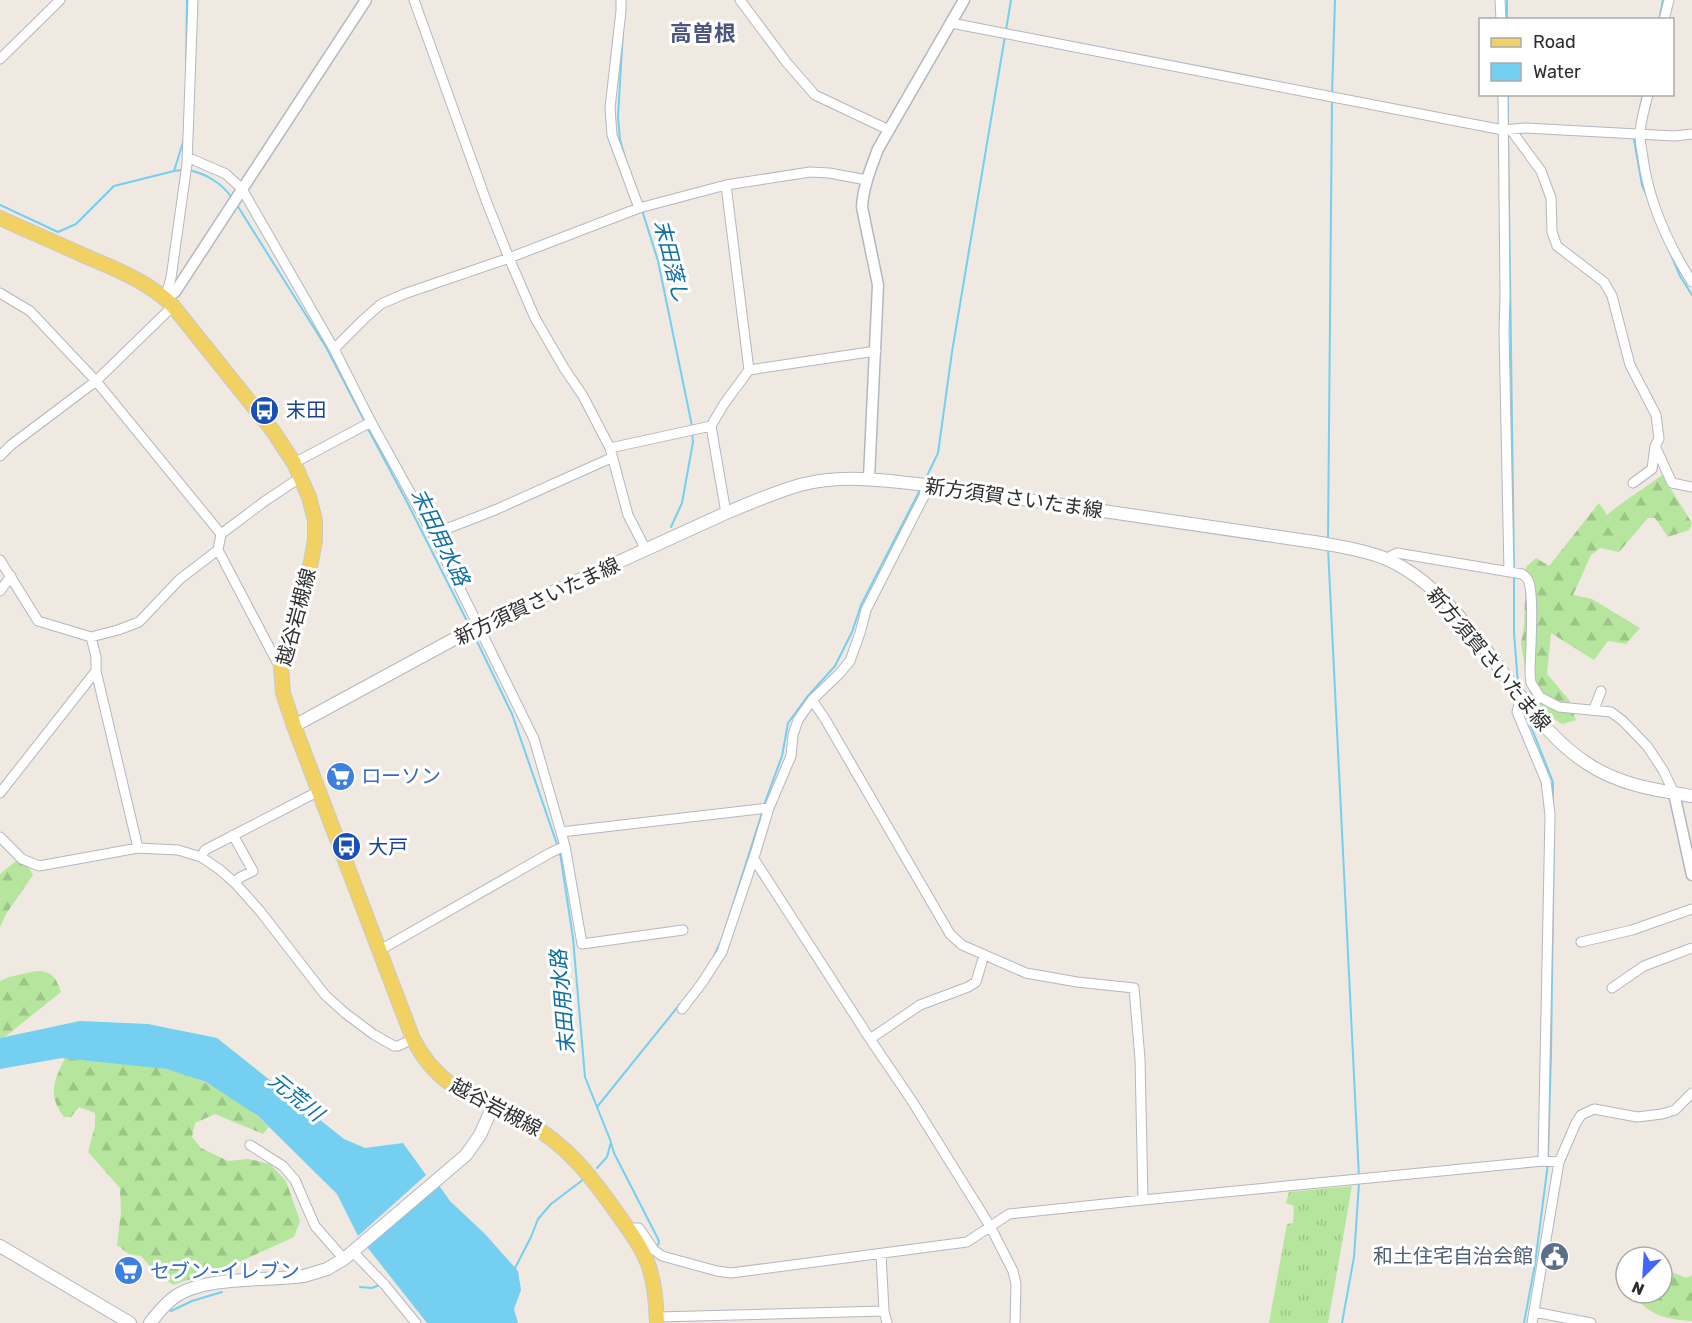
<svg xmlns="http://www.w3.org/2000/svg" width="1692" height="1323" font-family="Rubik,'Noto Sans JP',sans-serif">
<defs>
<pattern id="grass-tufts" width="24" height="20" patternUnits="userSpaceOnUse" patternTransform="scale(1.5)"><rect width="24" height="20" fill="#b6e59e"/><path d="M3 7l-1-3M5 7V3M7 7l1-3M15 17l-1-3M17 17v-4M19 17l1-3" fill="none" stroke="#9dc588"/></pattern>
<pattern id="forest-firs" width="22" height="20" patternUnits="userSpaceOnUse" patternTransform="scale(1.5)"><rect width="22" height="20" fill="#b6e59e"/><path d="M5 1l3.5 6h-7zM16 11l3.5 6h-7z" fill="#9dc588"/></pattern>
</defs>
<rect width="100%" height="100%" fill="#efe9e1"/>
<!-- grass -->
<path fill="url(#grass-tufts)" d="M 1352,1186 L 1328,1323 L 1269,1323 L 1287,1224 L 1293,1223 L 1294,1206 L 1286,1203 L 1289,1192 Z"/>
<!-- forest -->
<path fill="url(#forest-firs)" d="M 1662,475 L 1692,523 L 1689,530 L 1668,537 L 1655,518 L 1648,518 L 1619,552 L 1600,548 L 1591,555 L 1573,595 L 1592,599 L 1640,628 L 1626,644 L 1608,641 L 1594,660 L 1551,633 L 1547,674 L 1569,700 L 1576,720 L 1562,724 L 1537,708 L 1530,695 L 1521,644 L 1524,625 L 1526,567 L 1536,558 L 1549,566 L 1599,503 L 1607,515 C 1624,500 1644,489 1662,475 Z
M 16,861 L 28,866 L 33,875 L 6,914 L 0,927 L 0,874 Z
M 36,971 C 53,971 56,978 61,992 L 6,1036 L 0,1038 L 0,981 L 9,977 Z
M 65,1058 C 98,1062 133,1063 166,1069 C 200,1075 244,1102 269,1127 L 263,1134 L 215,1114 L 195,1123 L 192,1137 L 201,1148 L 228,1161 L 248,1159 L 270,1164 L 286,1181 L 300,1221 L 294,1237 L 237,1263 L 173,1285 L 155,1272 L 141,1256 L 129,1254 L 117,1245 L 121,1212 L 120,1188 L 88,1152 L 95,1126 L 95,1113 L 79,1107 L 71,1117 L 64,1117 C 47,1095 54,1081 65,1058 Z
M 1662,1268 L 1686,1278 L 1692,1275 L 1692,1321 C 1665,1319 1649,1316 1632,1293 L 1662,1293 Z"/>
<!-- water -->
<path fill="#75cff0" d="M 80,1021 L 148,1024 L 217,1038 L 344,1139 L 365,1148 L 403,1143 L 426,1175 L 358,1236 L 337,1194 L 258,1116 L 206,1082 L 167,1069 L 62,1058 L 0,1069 L 0,1038 Z
M 438,1184 L 450,1201 L 485,1234 L 518,1271 L 521,1290 L 514,1309 L 518,1323 L 427,1323 L 367,1247 Z"/>
<g fill="none" stroke-linecap="round" stroke-linejoin="round">
<!-- stream -->
<path stroke="#75cff0" stroke-width="2" d="M 1507,0 L 1507,20
M 1659,20 L 1663,0
M 623,30 L 618,117 L 620,140 L 627,164
M 1006,30 L 1011,0
M 186,76 L 187,0
M 1508,94 L 1508,126
M 1332,95 L 1335,0
M 1640,107 L 1643,94
M 1508,131 L 1514,570
M 1635,136 L 1634,140 L 1642,185 L 1646,194
M 188,170 C 205,173 222,183 232,198
M 174,171 L 184,139
M 0,205 L 58,232 L 76,224 L 114,186 L 174,171 L 182,170
M 237,205 L 326,347 L 365,422
M 642,210 L 658,261 L 692,426
M 1669,250 L 1680,276 L 1692,295
M 367,427 L 407,502 L 469,625
M 925,480 L 938,453 L 952,352 L 1005,36
M 671,527 L 682,503 L 693,442 L 692,432
M 1328,539 L 1332,101
M 1328,548 L 1359,1177
M 1514,575 L 1514,633 L 1518,684
M 473,633 L 512,714 L 558,847
M 1524,709 L 1553,782 L 1553,806
M 764,805 L 782,756 L 788,723 L 807,697 L 835,666 L 852,632 L 861,605 L 921,488
M 560,853 L 573,938 L 585,1077 L 611,1142 L 607,1157 L 597,1168
M 713,958 L 722,939 L 762,813
M 597,1107 L 680,1004
M 611,1143 L 614,1153 L 655,1233 L 659,1241 L 658,1245
M 1548,1157 L 1551,1054 L 1554,833
M 514,1270 L 531,1237 L 538,1219 L 551,1204 L 584,1179
M 360,1287 L 372,1288 L 379,1285
M 171,1311 L 192,1301 L 222,1292
M 1342,1323 L 1354,1257 L 1359,1183
M 1524,1323 L 1535,1264 L 1548,1163"/>
<defs>
<path id="minor" d="M 414,0 L 487,203 L 509,258 L 535,318 L 564,368 L 583,396 L 610,448 L 628,515 L 646,550
M 621,0 L 621,11 L 610,108 L 612,135 L 639,208
M 740,0 L 787,63 L 815,95 L 889,130
M 1500,0 L 1501,20
M 1664,20 L 1669,0
M 951,23 L 1503,130 L 1525,128 L 1675,136 L 1692,134
M 0,59 L 60,0
M 1503,94 L 1505,296 L 1504,330 L 1509,572
M 1648,94 C 1645,108 1640,122 1640,135 C 1640,143 1642,151 1643,158 C 1649,203 1668,244 1692,282
M 1511,130 L 1541,171 L 1551,198 L 1552,232 L 1557,246 L 1604,282 L 1612,296 L 1630,365 L 1656,415 L 1659,439 L 1655,446 L 1652,469 L 1633,483
M 187,157 L 226,174 L 242,189 L 334,349 L 371,422 L 433,534 L 534,739 L 565,846 L 582,944 L 683,930
M 0,293 L 30,311 L 96,381 L 221,534 L 218,550 L 277,662 L 281,665
M 165,298 L 171,278 L 187,164 L 193,0
M 334,349 L 364,319 L 381,304 L 404,294 L 509,258 L 639,208 L 726,185 L 810,172 L 829,173 L 867,180
M 749,370 L 876,351
M 1655,446 L 1672,483 L 1692,487
M 610,448 L 711,426
M 0,456 L 11,445 L 96,381 L 173,306
M 294,463 L 371,422
M 726,513 L 711,426 L 724,404 L 749,370 L 726,185
M 221,534 L 265,501 L 301,477
M 433,534 L 495,510 L 611,458
M 1385,559 L 1397,553 L 1522,574 C 1524,576 1527,577 1528,580 C 1535,593 1530,655 1530,673 L 1531,683 L 1540,697
M 0,560 L 38,621 L 91,637 L 118,630 L 139,622 L 180,579 L 218,550
M 0,591 L 11,576
M 91,637 L 96,657 L 96,671 L 138,848
M 812,700 L 825,719 L 950,934 L 962,945 L 1026,973 L 1077,982 L 1134,988 L 1140,1059 L 1143,1200
M 1594,709 L 1601,691
M 0,793 L 96,671
M 561,832 L 769,808
M 233,835 L 253,871 L 239,878 L 235,883
M 0,837 L 22,859 L 39,866 L 138,848 L 178,850 L 201,857 L 219,869 L 235,883 L 260,911 L 325,995 L 345,1013 L 373,1034 L 394,1046 L 398,1046 L 413,1039
M 201,857 L 205,850 L 319,791
M 754,859 L 870,1039 L 912,1101 L 990,1226 L 1013,1271 L 1016,1284 L 1015,1323
M 1581,942 L 1632,930 L 1692,909
M 380,950 L 550,853 L 565,846
M 1612,988 L 1644,966 L 1692,948
M 682,1009 L 702,983 L 722,952 L 756,851 L 769,808 L 791,756 L 793,735 L 798,720 L 812,700 L 839,674 L 850,661 L 860,633 L 866,610 L 924,496 L 926,485
M 870,1039 L 920,1005 L 968,987 L 976,982 L 984,955
M 250,1145 L 283,1166 L 295,1180 L 315,1226 L 344,1259
M 1543,1161 L 1550,815 L 1546,781 L 1517,712 L 1519,704 L 1525,702 L 1531,704 L 1540,697 L 1559,707 L 1611,712 L 1623,721 L 1647,746 L 1663,770 L 1674,793
M 628,1228 L 639,1228 L 654,1250 L 662,1256 L 717,1271 L 731,1273 L 967,1242 L 1009,1214 L 1143,1200 L 1543,1161 L 1559,1162
M 353,1252 L 385,1285 L 416,1323
M 881,1254 L 884,1311 L 887,1323
M 1534,1312 L 1591,1323
M 657,1317 L 884,1311
M 1532,1323 L 1559,1162 L 1576,1123 L 1581,1115 L 1594,1109 L 1637,1117 L 1662,1114 L 1675,1110 L 1692,1093"/>
<path id="tertiary" d="M 165,298 L 175,292 L 366,0
M 869,478 L 878,285 L 862,207 C 863,187 871,168 878,149 L 964,0
M 1674,793 L 1692,875"/>
<path id="secondary" d="M 294,726 L 478,626 L 726,513 C 750,503 775,492 800,485 C 842,474 884,480 926,485 L 1321,543 C 1343,547 1364,550 1384,558 C 1440,581 1479,641 1515,689 C 1536,717 1558,745 1588,764 C 1620,785 1655,790 1692,796
M 0,1246 L 130,1323
M 150,1323 C 158,1313 165,1303 176,1296 C 206,1276 267,1281 304,1276 L 327,1269 L 344,1259 L 466,1155 L 480,1135 L 493,1106"/>
<path id="primary" d="M 0,218 C 28,231 57,243 85,256 C 116,269 149,282 173,306 L 273,431 L 294,463 L 309,497 L 315,520 L 315,540 L 311,562 L 281,665 L 283,693 L 294,726 L 413,1039 C 442,1095 479,1095 528,1123 C 568,1146 591,1176 617,1213 C 629,1230 641,1246 648,1264 C 655,1283 656,1304 657,1323"/>
</defs>
<!-- minor casing -->
<use href="#minor" stroke="#b4b7c1" stroke-width="11"/>
<!-- tertiary casing -->
<use href="#tertiary" stroke="#b4b7c1" stroke-width="13"/>
<!-- secondary casing -->
<use href="#secondary" stroke="#b4b7c1" stroke-width="14"/>
<!-- primary casing -->
<use href="#primary" stroke="#c9c9c9" stroke-width="16"/>
<!-- minor -->
<use href="#minor" stroke="#fff" stroke-width="9"/>
<!-- tertiary -->
<use href="#tertiary" stroke="#fff" stroke-width="10"/>
<!-- secondary -->
<use href="#secondary" stroke="#fff" stroke-width="12"/>
<!-- primary -->
<use href="#primary" stroke="#f2d163" stroke-width="14"/>
</g>
<!-- icons -->
<defs>
<symbol id="bus-disc" viewBox="-11 -11 22 22"><circle r="9.5" fill="#1a4fb4" stroke="#fff"/><path d="M-5-6H5V4H4V6H2V4H-2V6H-4V4H-5ZM-3.5-4V0h7V-4ZM-3.5 1.2v1.5H-2V1.2ZM2 1.2v1.5H3.5V1.2Z" fill="#fff"/></symbol>
<symbol id="supermarket-disc" viewBox="-11 -11 22 22"><circle r="9.5" fill="#3f7fe0" stroke="#fff"/><path d="M-6-5.5h2.5l.6 2H6L4.5 2H-2.5L-4.4-4H-6ZM-1.5 3.2a1.3 1.3 0 1 0 .1 0ZM3 3.2a1.3 1.3 0 1 0 .1 0Z" fill="#fff"/></symbol>
<symbol id="civic-disc" viewBox="-11 -11 22 22"><circle r="9.5" fill="#5c6f8a" stroke="#fff"/><path d="M-.6-6.5H3V-4.5H.6V-3L4-1V1h2V6H-6V1h2V-1L-.6-3ZM-1.2 2.5V6h2.4V2.5Z" fill="#fff"/></symbol>
</defs>
<g fill-rule="evenodd">
<use href="#bus-disc" x="248" y="394" width="33" height="33"/>
<use href="#supermarket-disc" x="324" y="760" width="33" height="33"/>
<use href="#bus-disc" x="330" y="830" width="33" height="33"/>
<use href="#civic-disc" x="1538" y="1240" width="33" height="33"/>
<use href="#supermarket-disc" x="112" y="1254" width="33" height="33"/>
</g>
<g text-anchor="middle" stroke-width="6" stroke-linejoin="round" paint-order="stroke">
<!-- transit labels -->
<g font-size="20" fill="#164399" stroke="#fff" text-anchor="start">
<text x="286" y="417">末田</text>
<text x="368" y="854">大戸</text>
</g>
<!-- street labels -->
<g font-size="20" fill="#2e2e2e" stroke="#fff">
<text transform="translate(1014 498) rotate(8)" y="7">新方須賀さいたま線</text>
<text transform="translate(537 601) rotate(-25)" y="7">新方須賀さいたま線</text>
<text transform="translate(296 617) rotate(-75)" y="7">越谷岩槻線</text>
<text transform="translate(1489 659) rotate(50)" y="7">新方須賀さいたま線</text>
<text transform="translate(496 1107) rotate(28)" y="7">越谷岩槻線</text>
</g>
<!-- shop labels -->
<g font-size="20" fill="#366cbe" stroke="#fff" text-anchor="start">
<text x="361" y="783">ローソン</text>
<text x="150" y="1278">セブン-イレブン</text>
</g>
<!-- service labels -->
<g font-size="20" fill="#4e5e75" stroke="#fff" text-anchor="end">
<text x="1533" y="1263">和土住宅自治会館</text>
</g>
<!-- water labels -->
<g font-size="21" font-style="italic" fill="#0d6fa3" stroke="#fff">
<text transform="translate(671 261) rotate(76)" y="7">末田落し</text>
<text transform="translate(440 537) rotate(64)" y="7">末田用水路</text>
<text transform="translate(563 1002) rotate(-95)" y="7">末田用水路</text>
<text transform="translate(296 1097) rotate(39)" y="7">元荒川</text>
</g>
<!-- quarter labels -->
<g font-size="22" font-weight="bold" fill="#4d5680" stroke="#fff">
<text x="703" y="41">高曽根</text>
</g>
</g>
<!-- legend -->
<rect x="1479" y="18" width="195" height="78" fill="#ffffff" stroke="#ababab" stroke-width="1.5"/>
<rect x="1491" y="38" width="30" height="9" fill="#f2d163" stroke="#ababab" stroke-width="1.5"/>
<text x="1533" y="48" font-size="18" fill="#2e2e2e">Road</text>
<rect x="1491" y="63" width="30" height="18" fill="#75cff0" stroke="#ababab" stroke-width="1.5"/>
<text x="1533" y="78" font-size="18" fill="#2e2e2e">Water</text>
<!-- north arrow -->
<g transform="translate(1644 1275) rotate(204)"><circle r="28" fill="#ffffff" stroke="#ababab" stroke-width="1.5"/>
<path d="M0-4.5L10 22L0 15L-10 22Z" fill="#4264fb"/>
<text y="-9" font-size="16" font-weight="bold" text-anchor="middle" fill="#2e2e2e">N</text>
</g>
</svg>
